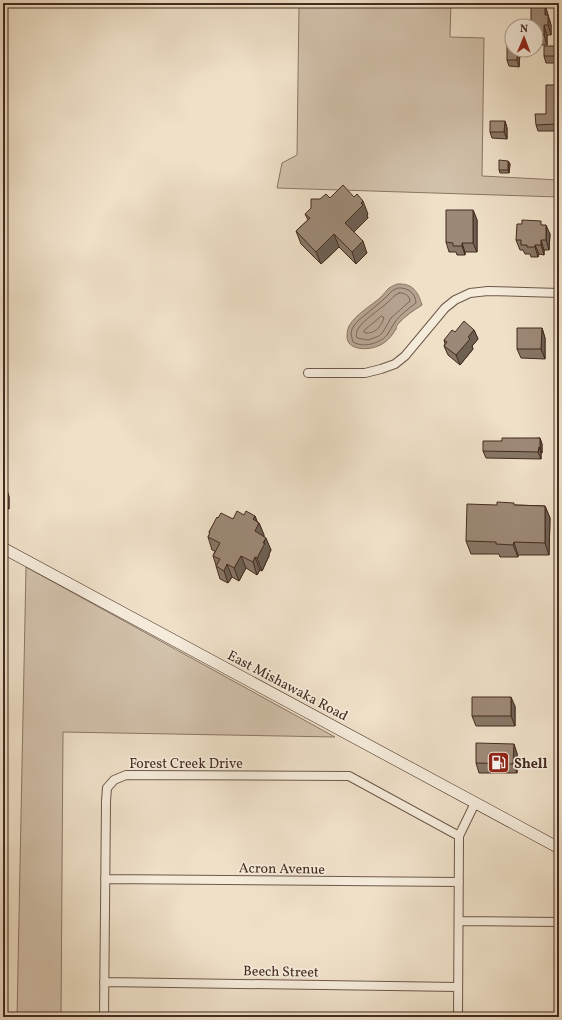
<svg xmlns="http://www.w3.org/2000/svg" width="562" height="1020" font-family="Vollkorn,serif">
<rect width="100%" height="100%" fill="#efe0c8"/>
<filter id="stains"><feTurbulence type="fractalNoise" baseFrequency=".005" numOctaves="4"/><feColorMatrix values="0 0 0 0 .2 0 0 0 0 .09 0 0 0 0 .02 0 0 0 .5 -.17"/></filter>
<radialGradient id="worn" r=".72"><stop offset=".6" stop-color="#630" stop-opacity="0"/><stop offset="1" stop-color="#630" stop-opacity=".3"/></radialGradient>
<!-- green -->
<path fill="#d2c1ab" stroke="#8b7665" d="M 299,3 L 451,3 L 450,37 L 484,38 L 482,176 L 559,180 L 559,197 L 277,188 L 282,163 L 297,155 Z
M 26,567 L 335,737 L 63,732 L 61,1017 L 17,1017 Z"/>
<!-- water -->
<path fill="#b5a28f" stroke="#887262" d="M 397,284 C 413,283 418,292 422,305 C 414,310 405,316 398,324 C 396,327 397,326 396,329 C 392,336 386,343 378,346 C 369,350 349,351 347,338 C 347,334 347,330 349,326 C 356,314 371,306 381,297 C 384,294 386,291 389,288 C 392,286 395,285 397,284 Z"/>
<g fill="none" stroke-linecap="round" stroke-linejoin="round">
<!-- shore -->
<path stroke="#7c6657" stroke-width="1" d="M 398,288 C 408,287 416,294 416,303 C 409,308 400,315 395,322 C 392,326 390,331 387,335 C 379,344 363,348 353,342 L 351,334 L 352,329 L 355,324 L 359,320 L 383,300 L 392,291 Z
M 399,293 C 404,292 410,296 410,301 L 391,318 L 383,332 L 379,336 L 368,340 L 357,338 C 356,335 356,332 358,329 C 364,319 378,311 387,303 C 391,300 394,295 399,293 Z
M 382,316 L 384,318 C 381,327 375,334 365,333 L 364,331 Z"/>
<defs>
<path id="minor" d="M 308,373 L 365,373 L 381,369 L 395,364 L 405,356 L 445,308 L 455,300 L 470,293 L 488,291 L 559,293
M 105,879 L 459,882
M 459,921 L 559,922
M 104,982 L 458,987
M 104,1017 L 106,801 L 107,788 L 114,780 L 126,775 L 349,776 L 459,836
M 458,1017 L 459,836 L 475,803"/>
<path id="secondary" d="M 3,548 L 559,848"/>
</defs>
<!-- minor casing -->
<use href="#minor" stroke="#6f5849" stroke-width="10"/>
<!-- secondary casing -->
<use href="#secondary" stroke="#442b1f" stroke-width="12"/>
<!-- minor -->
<use href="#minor" stroke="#f5ebdb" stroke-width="8"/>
<!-- secondary -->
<use href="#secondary" stroke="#f5ebdb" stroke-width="11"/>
</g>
<!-- wall -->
<path fill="#877666" stroke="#442b1f" d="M 545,5 L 551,25 L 551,35 L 547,35 L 547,45 L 536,45 L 536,26 Z
M 559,46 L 559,63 L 546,63 L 544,56 Z
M 512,50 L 519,50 L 520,53 L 519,67 L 509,66 L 507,60 Z
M 558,85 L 559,86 L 559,131 L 538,131 L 536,125 L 546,114 Z
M 505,121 L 507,128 L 507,139 L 492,138 L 490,132 Z
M 508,161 L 510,164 L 509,173 L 500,173 L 499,170 Z
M 330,198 L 368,214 L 367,215 L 368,218 L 354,232 L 367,253 L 356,264 L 339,247 L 321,264 L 301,244 L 296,231 L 308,220 L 305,214 Z
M 473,210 L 477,220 L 477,252 L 465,252 L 465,255 L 457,255 L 456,252 L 449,252 L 446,242 Z
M 543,225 L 550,234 L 549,250 L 544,250 L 544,255 L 539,254 L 538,257 L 531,257 L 530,254 L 525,254 L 523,250 L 520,250 L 516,240 Z
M 542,328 L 545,338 L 545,359 L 521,358 L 517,349 Z
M 474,330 L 478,339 L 472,346 L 473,349 L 460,365 L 448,355 L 444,346 L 445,344 L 444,340 L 455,332 Z
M 540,438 L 542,444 L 542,453 L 541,453 L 541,459 L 486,458 L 483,451 L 502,441 Z
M 3,490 L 7,490 L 9,497 L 9,509 L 3,509 Z
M 515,505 L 545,506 L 550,518 L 549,555 L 518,555 L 518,557 L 500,557 L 499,554 L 471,554 L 466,541 Z
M 255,516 L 257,521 L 259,523 L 264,535 L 264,536 L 271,550 L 269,554 L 269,556 L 262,571 L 260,570 L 257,575 L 246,568 L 239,581 L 232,577 L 228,583 L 220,579 L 216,566 L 216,565 L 213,556 L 215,551 L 212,550 L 208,537 L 210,534 L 209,532 L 218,518 L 233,519 Z
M 515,706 L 515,726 L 476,726 L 472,716 Z
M 517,753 L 517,773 L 479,773 L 476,763 Z"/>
<!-- shaded-wall -->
<path fill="#6e6053" stroke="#442b1f" d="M 545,5 L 551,25 L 551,35 L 545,15 Z
M 544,25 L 547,35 L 547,45 L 544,35 Z
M 517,50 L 519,50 L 520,53 L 519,67 L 517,60 Z
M 556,106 L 559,112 L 559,130 L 557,124 Z
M 505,121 L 507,128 L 507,139 L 504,132 Z
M 508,161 L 510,164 L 509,173 L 508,170 Z
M 363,201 L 368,214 L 367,215 L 368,218 L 350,236 L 345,223 Z
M 473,210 L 477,220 L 477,252 L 473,243 Z
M 546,225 L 550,234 L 549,250 L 546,240 Z
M 334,234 L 339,247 L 321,264 L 316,252 Z
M 541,240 L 544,250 L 544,255 L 541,245 Z
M 363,241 L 367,253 L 356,264 L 352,252 Z
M 462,243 L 465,252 L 465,255 L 462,246 Z
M 535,245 L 539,254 L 538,257 L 535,247 Z
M 542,328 L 545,338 L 545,359 L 541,349 Z
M 474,330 L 478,339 L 472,346 L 473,349 L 460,365 L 456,355 L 468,337 Z
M 540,438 L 542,444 L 542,453 L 540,447 Z
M 539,447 L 541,453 L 541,459 L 538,452 Z
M 7,490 L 9,497 L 9,509 L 6,503 Z
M 545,506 L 550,518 L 549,555 L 545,543 Z
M 255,516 L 258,525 L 259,523 L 264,535 L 259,544 L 255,531 L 253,519 Z
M 266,538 L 271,550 L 269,554 L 269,556 L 262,571 L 257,558 Z
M 514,542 L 518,555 L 518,557 L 513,545 Z
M 241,556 L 246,568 L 239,581 L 234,568 Z
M 255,557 L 260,570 L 257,575 L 253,562 Z
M 227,564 L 232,577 L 228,583 L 224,571 Z
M 511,697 L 515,706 L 515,726 L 511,716 Z
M 514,744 L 517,753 L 517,773 L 513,764 Z"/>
<!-- building -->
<path fill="#9d8977" stroke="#442b1f" d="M 531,5 L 545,5 L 545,15 L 548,15 L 548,25 L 544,25 L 544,35 L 536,35 L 536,26 L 531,26 Z
M 507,46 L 512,47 L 512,50 L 517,50 L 517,60 L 507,60 Z
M 544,46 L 559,46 L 559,56 L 544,56 Z
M 546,85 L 558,85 L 559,106 L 556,106 L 557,124 L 536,125 L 535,114 L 546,114 Z
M 490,121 L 505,121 L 504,132 L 490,132 Z
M 499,160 L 508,161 L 508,170 L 499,170 Z
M 343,185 L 354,197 L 357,194 L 363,201 L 361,203 L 363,205 L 345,223 L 363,241 L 352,252 L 334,234 L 316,252 L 296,231 L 310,218 L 305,214 L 311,208 L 311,199 L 320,199 L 326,194 L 330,198 Z
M 446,210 L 473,210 L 473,243 L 462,243 L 462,246 L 453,246 L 453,243 L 446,242 Z
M 522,220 L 541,221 L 541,225 L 546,225 L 546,240 L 541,240 L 541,245 L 535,245 L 535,247 L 527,247 L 527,245 L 521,245 L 521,240 L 516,240 L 517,224 L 522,224 Z
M 464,321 L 474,330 L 468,337 L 470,339 L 456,355 L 444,346 L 447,342 L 444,340 L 452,330 L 455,332 Z
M 517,328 L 542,328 L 541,349 L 517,349 Z
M 502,438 L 540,438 L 540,447 L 539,447 L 538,452 L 483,451 L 483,441 L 502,441 Z
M 3,490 L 7,490 L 6,503 L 3,503 Z
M 497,502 L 514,503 L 514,505 L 545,506 L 545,543 L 514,542 L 513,545 L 496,544 L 496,542 L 466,541 L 467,504 L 497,505 Z
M 237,511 L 244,515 L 246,511 L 255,516 L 253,519 L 259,523 L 255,531 L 266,538 L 263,543 L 265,543 L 257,558 L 255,557 L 253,562 L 241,556 L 234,568 L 227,564 L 224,571 L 216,566 L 220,559 L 213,556 L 220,543 L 208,537 L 210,532 L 209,532 L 217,517 L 218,518 L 221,513 L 233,519 Z
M 472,697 L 511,697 L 511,716 L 472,716 Z
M 476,743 L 514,744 L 513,764 L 476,763 Z"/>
<!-- icons -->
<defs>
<symbol id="fuel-square" viewBox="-11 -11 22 22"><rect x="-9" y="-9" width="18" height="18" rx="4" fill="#8f2418" stroke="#f5ebdb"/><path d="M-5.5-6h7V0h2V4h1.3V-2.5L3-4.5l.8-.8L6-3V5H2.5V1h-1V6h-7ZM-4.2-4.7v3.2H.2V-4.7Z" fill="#fff"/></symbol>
</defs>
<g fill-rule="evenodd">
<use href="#fuel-square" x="486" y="750" width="25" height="25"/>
</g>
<g text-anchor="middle" stroke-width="3.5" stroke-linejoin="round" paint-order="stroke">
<!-- street labels -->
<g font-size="14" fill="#442b1f" stroke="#f5ebdb">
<text transform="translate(288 685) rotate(28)" y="5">East Mishawaka Road</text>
<text x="186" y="768">Forest Creek Drive</text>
<text transform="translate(282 868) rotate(1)" y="5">Acron Avenue</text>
<text transform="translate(281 971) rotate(1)" y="5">Beech Street</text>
</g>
<!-- poi labels -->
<g font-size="14" font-weight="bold" fill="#442b1f" stroke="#f5ebdb" text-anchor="start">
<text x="514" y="768">Shell</text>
</g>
</g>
<!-- margin -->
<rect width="562" height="1020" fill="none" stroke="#efe0c8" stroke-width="16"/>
<rect x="4" y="4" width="554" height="1012" fill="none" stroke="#442b1f" stroke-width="2"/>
<rect x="8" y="8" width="546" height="1004" fill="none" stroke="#442b1f"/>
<!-- north arrow -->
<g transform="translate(524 38) rotate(1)"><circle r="19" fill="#f5ebdb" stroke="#ae9e90"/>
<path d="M0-3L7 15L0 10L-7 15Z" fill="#8f2418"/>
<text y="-6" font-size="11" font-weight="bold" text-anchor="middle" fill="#442b1f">N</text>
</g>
<rect width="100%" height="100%" filter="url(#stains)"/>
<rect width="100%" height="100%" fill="url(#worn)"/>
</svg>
